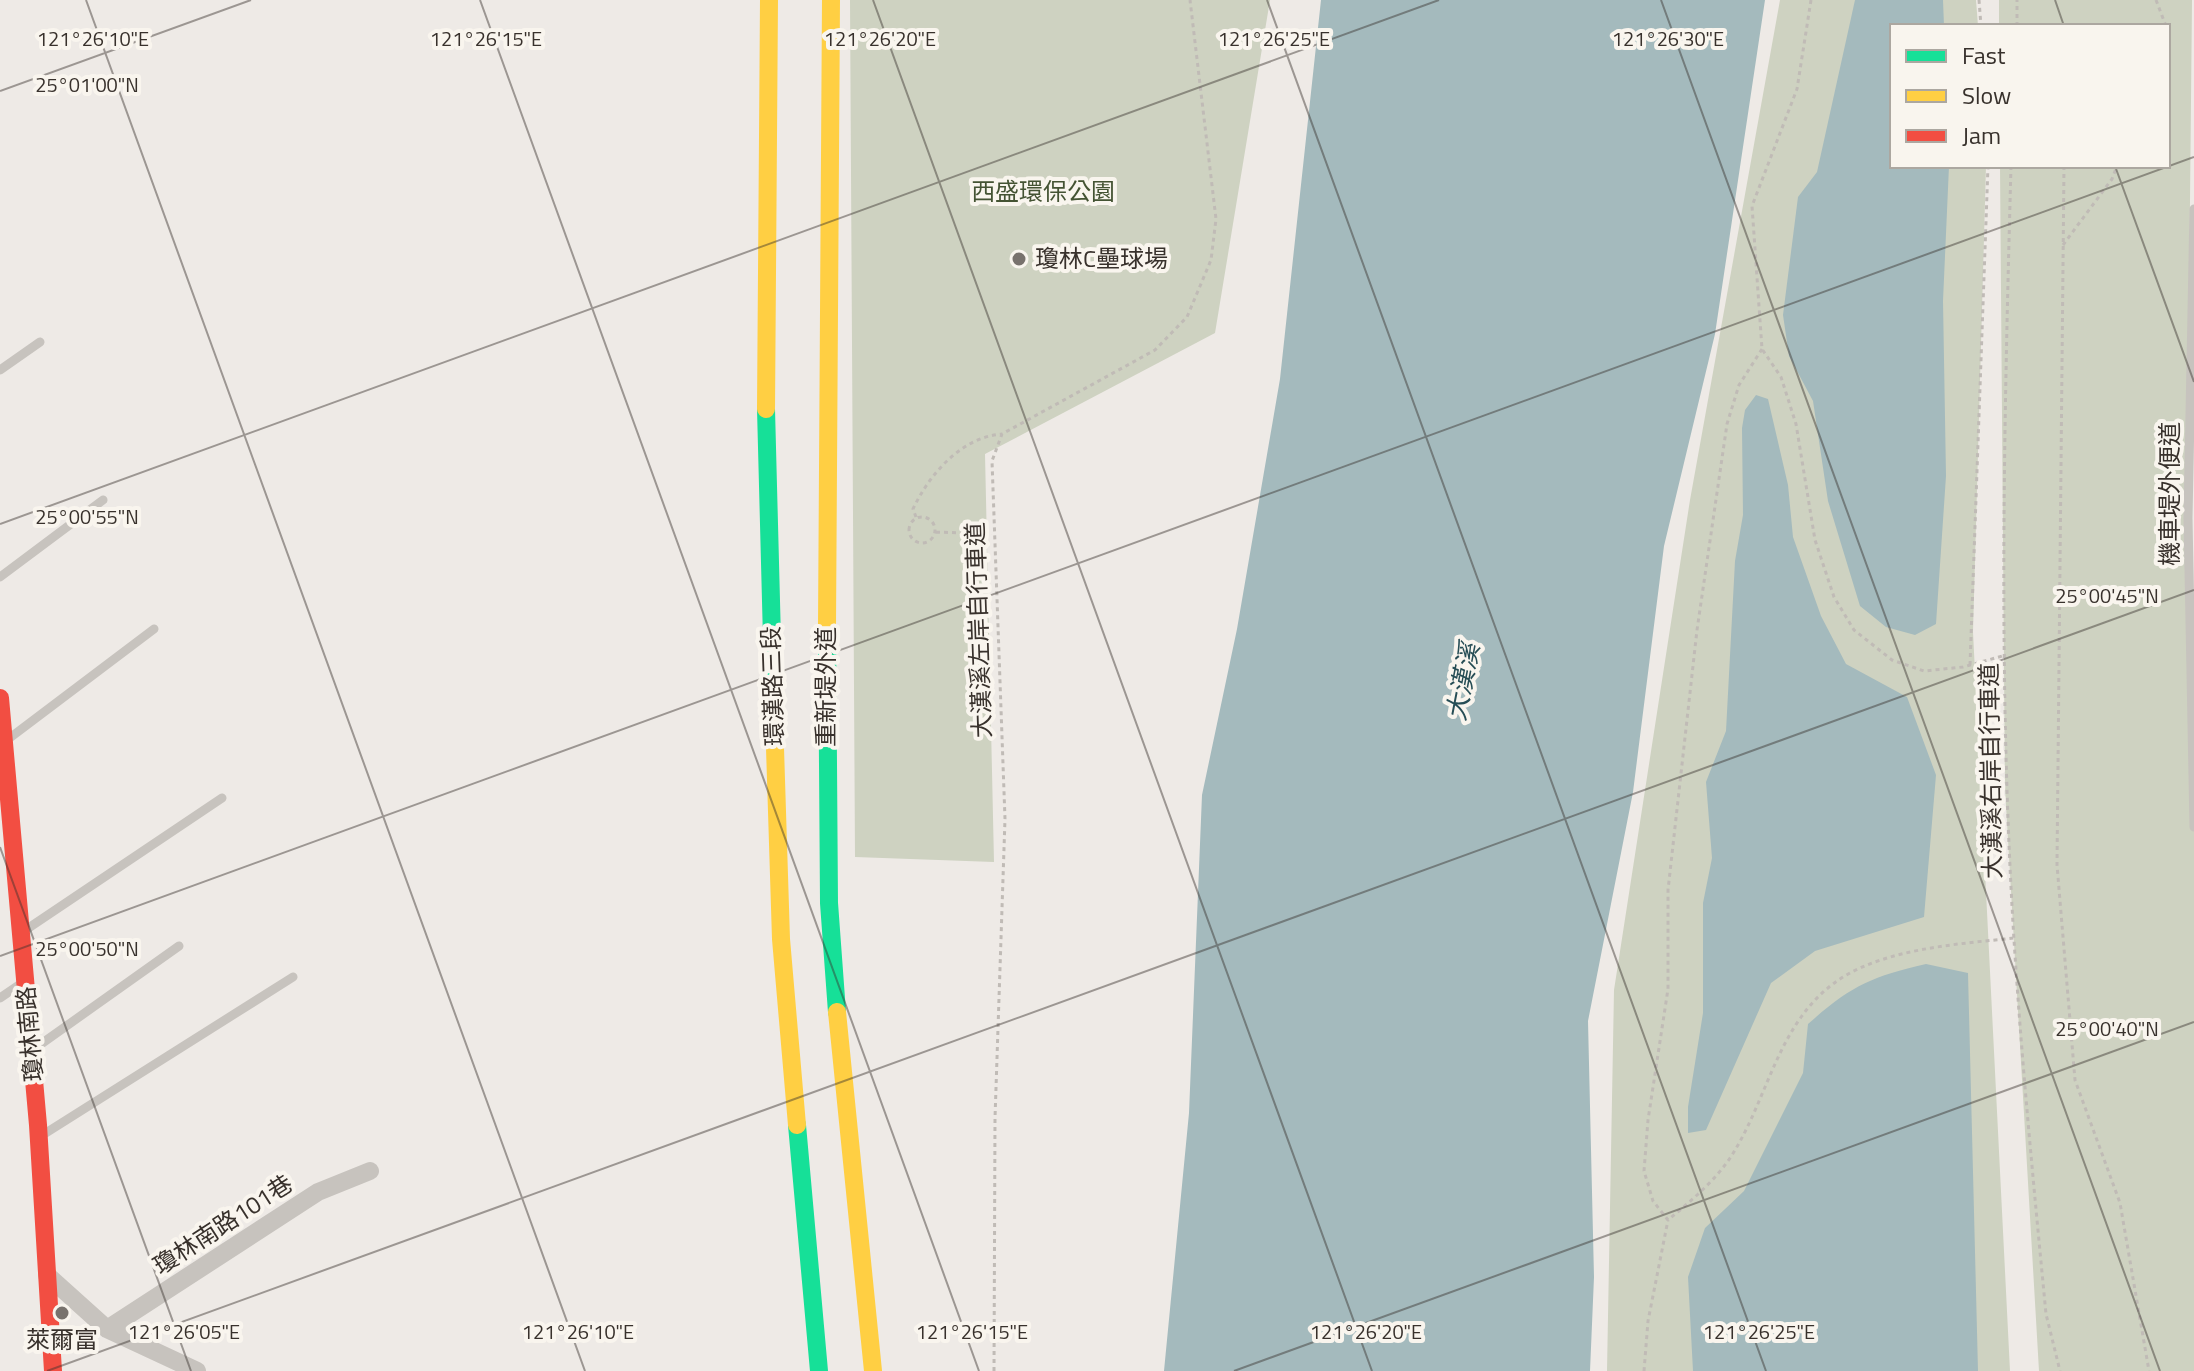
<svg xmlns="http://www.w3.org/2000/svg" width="2194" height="1371" font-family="'Titillium Web','Noto Sans TC',sans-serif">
<rect width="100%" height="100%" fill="#eeeae6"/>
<!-- green -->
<path fill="#ced2c1" d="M 850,0 L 1270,0 L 1215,333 L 985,454 L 994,862 L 855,857 Z
M 1780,0 L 1976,0 L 1978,26 L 1892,26 L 1892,166 L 1986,166 L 1973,632 L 2010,1371 L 1607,1371 L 1614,990 L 1690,500 Z
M 1999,0 L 2192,0 L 2186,604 L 2194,742 L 2194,1371 L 2039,1371 L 2005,788 L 2000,166 L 2168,166 L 2168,26 L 1999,26 Z"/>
<!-- water -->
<path fill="#a4babd" d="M 1321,0 L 1765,0 L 1715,334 L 1664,546 L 1633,792 L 1588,1021 L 1594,1277 L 1590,1371 L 1164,1371 L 1189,1113 L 1202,795 L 1237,629 L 1280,379 Z
M 1855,0 L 1943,0 L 1944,26 L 1892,26 L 1892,166 L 1949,166 L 1943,301 L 1946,476 L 1936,624 L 1915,635 L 1886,627 L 1860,606 L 1828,501 L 1813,401 L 1789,356 L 1783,315 L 1798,197 L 1817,172 Z
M 1756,395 L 1768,399 L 1788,485 L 1793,537 L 1821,616 L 1846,664 L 1907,697 L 1936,775 L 1924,917 L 1815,951 L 1771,983 L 1706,1130 L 1688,1133 L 1688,1107 L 1703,1013 L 1703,903 L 1712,858 L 1706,782 L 1726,731 L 1735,561 L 1743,515 L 1742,428 L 1745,410 Z
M 1926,964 L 1968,973 L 1978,1371 L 1693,1371 L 1688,1277 L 1705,1228 L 1744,1191 L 1803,1073 L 1808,1024 C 1851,986 1870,977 1926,964 Z"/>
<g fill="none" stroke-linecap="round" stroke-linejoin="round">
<!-- path -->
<path stroke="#c0bbb6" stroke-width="3" stroke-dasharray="4 4" stroke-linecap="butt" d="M 1811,0 L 1797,89 L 1752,206 L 1762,349 L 1781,377 L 1796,424 L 1815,540 L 1834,597 L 1854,630 L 1892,660 L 1924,671 L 1963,667 L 2006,655
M 1979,0 L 1981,26
M 2156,0 L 2166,26
M 2017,26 L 2017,0
M 2068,26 L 2068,24
M 2168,32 L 2168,33
M 2011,166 C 2004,424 1998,683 2014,940 C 2022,1065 2034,1189 2046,1314 L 2060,1371
M 2064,166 L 2057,865 L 2075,1080 L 2120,1203 L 2149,1371
M 2063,245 L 2112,179 L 2117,166
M 1762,349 L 1739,385 L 1727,424 L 1697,630 L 1668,890 L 1668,989 L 1648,1120 L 1644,1171 L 1653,1201 L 1668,1220 C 1691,1201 1716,1180 1732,1155 C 1770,1095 1778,1018 1843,977 C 1891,948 1959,944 2014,938
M909 530a13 13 0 1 1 26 0a13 13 0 1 1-26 0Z
M 916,517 L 913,509 C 929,475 961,437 1002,434
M 936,532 L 992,534
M 1970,665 L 1988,166
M 994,1371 L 995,1118 L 1005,819 L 992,461 L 1002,434 L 1155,350 L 1187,317 L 1211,260 L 1216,219 L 1190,0
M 1644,1371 L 1648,1321 L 1668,1220"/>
<!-- lane -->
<path stroke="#c7c3be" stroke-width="9" d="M 2194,209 L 2188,518 L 2194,827
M 0,370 L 40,342
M 0,577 L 103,500
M 7,740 L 154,629
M 24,931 L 222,798
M 0,998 L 22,983
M 34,1049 L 179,946
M 41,1136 L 293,977"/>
<!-- street -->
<path stroke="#c7c3be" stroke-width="18" d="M 47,1275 L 107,1329 L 197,1371
M 107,1329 L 318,1192 L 370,1171"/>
<!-- fast -->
<path stroke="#16e098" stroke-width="18" d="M 766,409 L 774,716
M 827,625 L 829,903 L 837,1012
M 797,1125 L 819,1371"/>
<!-- slow -->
<path stroke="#ffcf43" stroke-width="18" d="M 766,409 L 769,0
M 827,625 L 831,0
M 774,716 L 781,939 L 797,1125
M 837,1012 L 873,1371"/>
<!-- jam -->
<path stroke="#f24e42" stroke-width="18" d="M 0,698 L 38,1125 L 53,1371"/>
</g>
<!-- ticks -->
<path fill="none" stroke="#38312c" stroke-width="2" stroke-opacity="0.45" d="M 86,0 L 585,1371M 480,0 L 979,1371M 873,0 L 1372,1371M 1267,0 L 1766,1371M 1661,0 L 2160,1371M 2055,0 L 2064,26M 0,91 L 251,0M 2115,166 L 2194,382M 0,524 L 1439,0M 0,847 L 191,1371M 0,956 L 2194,157M 47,1371 L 2194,590M 1234,1371 L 2194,1022"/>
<!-- markers -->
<g fill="#78726d" stroke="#f9f5ee" stroke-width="3">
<circle cx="1019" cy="259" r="8"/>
<circle cx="62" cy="1313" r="8"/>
</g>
<g text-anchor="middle" stroke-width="8" stroke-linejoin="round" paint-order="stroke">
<!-- park labels -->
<g font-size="24" fill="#445333" stroke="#f9f5ee">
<text x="1043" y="200">西盛環保公園</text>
</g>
<!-- poi labels -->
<g font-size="24" fill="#38312c" stroke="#f9f5ee" text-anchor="start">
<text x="1035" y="267">瓊林C壘球場</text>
<text x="62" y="1348" text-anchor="middle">萊爾富</text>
</g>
<!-- street labels -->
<g font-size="24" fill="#38312c" stroke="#f9f5ee">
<text transform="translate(2170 494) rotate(-90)" y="8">機車堤外便道</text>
<text transform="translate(979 630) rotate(-92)" y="8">大漢溪左岸自行車道</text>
<text transform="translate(773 686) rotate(-92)" y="8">環漢路三段</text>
<text transform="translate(826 687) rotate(-90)" y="8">重新堤外道</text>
<text transform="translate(1991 771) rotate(-91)" y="8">大漢溪右岸自行車道</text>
<text transform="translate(30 1034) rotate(-95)" y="8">瓊林南路</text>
<text transform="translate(223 1225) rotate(-33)" y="8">瓊林南路101巷</text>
</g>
<!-- water labels -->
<g font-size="26" font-style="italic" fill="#264d55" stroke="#f9f5ee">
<text transform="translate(1463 682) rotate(-79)" y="9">大漢溪</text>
</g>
</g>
<g font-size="20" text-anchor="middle" fill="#38312c" stroke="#f9f5ee" stroke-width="8" stroke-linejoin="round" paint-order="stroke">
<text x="93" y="46">121°26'10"E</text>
<text x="486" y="46">121°26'15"E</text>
<text x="880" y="46">121°26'20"E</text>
<text x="1274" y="46">121°26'25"E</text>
<text x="1668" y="46">121°26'30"E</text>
<text x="87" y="92">25°01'00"N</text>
<text x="87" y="524">25°00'55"N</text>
<text x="2107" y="603">25°00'45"N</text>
<text x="87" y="956">25°00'50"N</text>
<text x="2107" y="1036">25°00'40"N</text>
<text x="184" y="1339">121°26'05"E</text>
<text x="578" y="1339">121°26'10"E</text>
<text x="972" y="1339">121°26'15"E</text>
<text x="1366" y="1339">121°26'20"E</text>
<text x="1759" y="1339">121°26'25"E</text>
</g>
<!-- legend -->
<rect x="1890" y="24" width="280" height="144" fill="#f9f5ee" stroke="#aca7a0" stroke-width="2"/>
<rect x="1906" y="50" width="40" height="12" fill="#16e098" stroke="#aca7a0" stroke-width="2"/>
<text x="1962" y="64" font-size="24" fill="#38312c">Fast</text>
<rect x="1906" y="90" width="40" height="12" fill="#ffcf43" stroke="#aca7a0" stroke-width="2"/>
<text x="1962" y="104" font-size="24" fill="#38312c">Slow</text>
<rect x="1906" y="130" width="40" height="12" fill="#f24e42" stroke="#aca7a0" stroke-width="2"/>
<text x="1962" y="144" font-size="24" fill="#38312c">Jam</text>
</svg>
